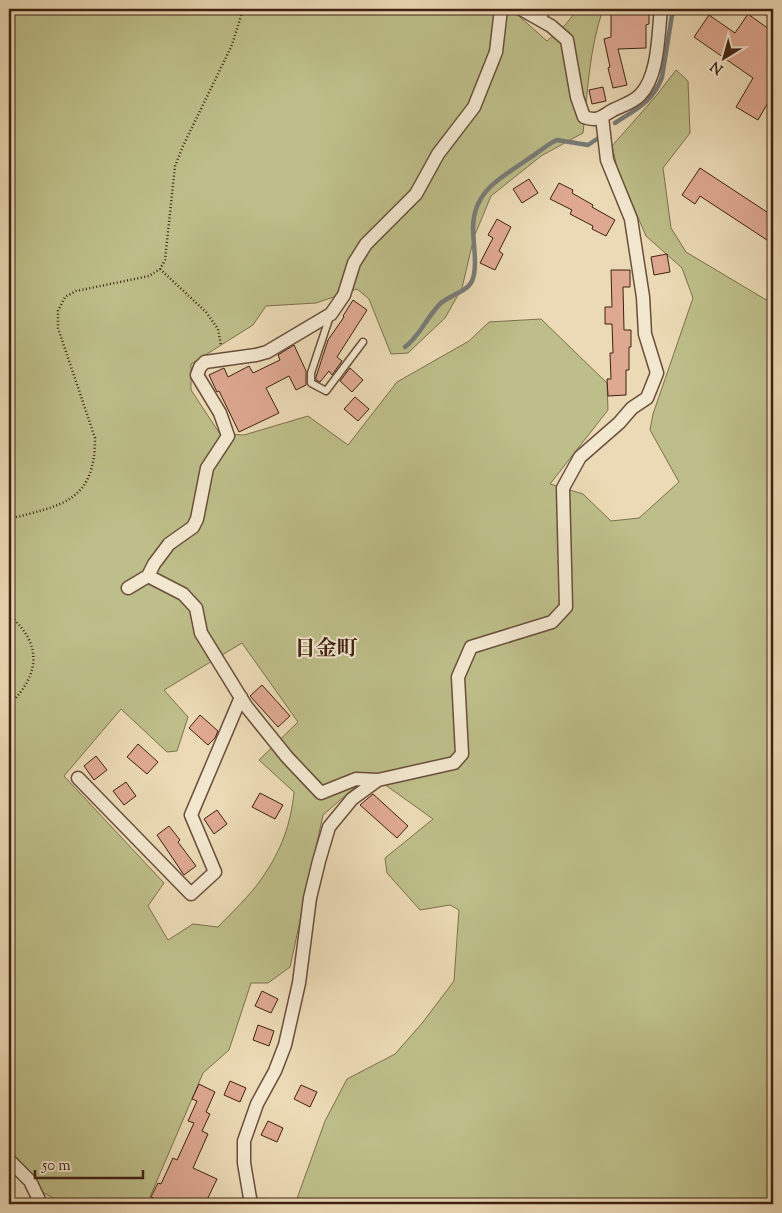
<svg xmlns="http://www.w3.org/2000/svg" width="782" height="1213" font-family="'Sorts Mill Goudy','Noto Serif JP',serif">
<rect width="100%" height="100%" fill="#ebdab5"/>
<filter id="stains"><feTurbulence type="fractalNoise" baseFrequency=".004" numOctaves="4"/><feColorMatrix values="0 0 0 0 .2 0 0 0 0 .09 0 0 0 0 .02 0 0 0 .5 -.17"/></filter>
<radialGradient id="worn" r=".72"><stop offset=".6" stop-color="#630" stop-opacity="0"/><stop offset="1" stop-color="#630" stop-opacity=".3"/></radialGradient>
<!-- green -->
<path fill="#bdbe89" stroke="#7e704e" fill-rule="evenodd" d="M 9,9 L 511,9 L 547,41 L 565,25 L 578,9 L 603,9 C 589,51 588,89 583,133 L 541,156 L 491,196 L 474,237 L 462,288 L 445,318 L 408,353 L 391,354 L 369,299 L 357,289 L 316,303 L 266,306 L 253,325 L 191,364 L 191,390 L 220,434 L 244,435 L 308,416 L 348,445 L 397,382 L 469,341 L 489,322 L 541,319 L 607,383 L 608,410 L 550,484 L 583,494 L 611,521 L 639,518 L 679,482 L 650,430 L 653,414 L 693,298 L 682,268 L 646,236 L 618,171 L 612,146 L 656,96 L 676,70 L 688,81 L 690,133 L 663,168 L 671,228 L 686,252 L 773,304 L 773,1204 L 295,1204 L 325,1121 L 347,1079 L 395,1054 L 423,1022 L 454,981 L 459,910 L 450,905 L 420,910 L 387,873 L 385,858 L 433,819 L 370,774 L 323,815 L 290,967 L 268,983 L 251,983 L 229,1050 L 203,1073 L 147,1204 L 56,1204 L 53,1198 L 9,1173 ZM 242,643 L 298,722 L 259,760 L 294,792 C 291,824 281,851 262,878 C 250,896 233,911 218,927 L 193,924 L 168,940 L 148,906 L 164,883 L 64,776 L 121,709 L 167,752 L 177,751 L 188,717 L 164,690 Z"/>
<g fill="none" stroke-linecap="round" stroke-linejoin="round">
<!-- stream -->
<path stroke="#787b77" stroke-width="4.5" d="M 615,123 C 635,110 654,101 662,77 L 673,9
M 405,347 C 421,335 427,316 441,303 C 450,295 467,292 472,281 C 478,268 473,242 473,227 C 474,190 501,178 528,159 C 538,153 546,145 557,140 L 588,145 L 597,139"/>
</g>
<!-- building -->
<path fill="#dea891" stroke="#402112" d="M 611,9 L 649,10 L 649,24 L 646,25 L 646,48 L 618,49 L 627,85 L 613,88 L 608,68 L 610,67 L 604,39 L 611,37 Z
M 748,14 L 773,32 L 773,94 L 758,120 L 736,107 L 753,78 L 694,37 L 709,15 L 735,33 Z
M 603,87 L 606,101 L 592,104 L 589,90 Z
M 700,168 L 773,216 L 773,244 L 700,196 L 695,204 L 682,195 Z
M 529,179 L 538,193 L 522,203 L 513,189 Z
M 559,183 L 573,190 L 572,193 L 593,205 L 592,207 L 615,220 L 606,236 L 592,229 L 593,226 L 570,214 L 572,210 L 550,199 Z
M 497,219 L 511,227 L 499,251 L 503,254 L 495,270 L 480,263 L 493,238 L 488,235 Z
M 667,254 L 670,272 L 654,275 L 651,257 Z
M 611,270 L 630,270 L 630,287 L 623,287 L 624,330 L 631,330 L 631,347 L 629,347 L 629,370 L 626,370 L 626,395 L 608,396 L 607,379 L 611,379 L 610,353 L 613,353 L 612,324 L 605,324 L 605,307 L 612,307 Z
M 353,300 L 367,310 L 337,357 L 342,361 L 332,375 L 329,371 L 320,382 L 316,380 L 316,377 L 328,340 L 344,317 L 343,316 Z
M 294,345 L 306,371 L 306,385 L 296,390 L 289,376 L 266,388 L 279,413 L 239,432 L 219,391 L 217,392 L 209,375 L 224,368 L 228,377 L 249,366 L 253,373 L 280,360 L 278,355 Z
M 350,368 L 363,380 L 352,392 L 340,381 Z
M 355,397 L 369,409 L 358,421 L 344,409 Z
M 262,685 L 290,716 L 278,727 L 250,696 Z
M 200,715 L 218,731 L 215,738 L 208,745 L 189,728 Z
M 138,744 L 158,762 L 147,774 L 127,757 Z
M 96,756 L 107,770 L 94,780 L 84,766 Z
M 126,782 L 136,796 L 124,805 L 113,791 Z
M 260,793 L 283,805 L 275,819 L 252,807 Z
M 373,794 L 408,826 L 397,838 L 360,805 Z
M 217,810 L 227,824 L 214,834 L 204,819 Z
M 169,826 L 180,840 L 178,842 L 196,866 L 184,875 L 157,835 Z
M 262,991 L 278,999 L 271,1013 L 255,1006 Z
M 258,1025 L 274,1031 L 269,1046 L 253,1040 Z
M 230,1081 L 246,1088 L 240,1102 L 224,1095 Z
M 199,1084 L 215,1092 L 206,1112 L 210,1114 L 202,1131 L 208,1134 L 193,1168 L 217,1179 L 205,1204 L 177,1204 L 169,1200 L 166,1204 L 151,1197 L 158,1183 L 161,1184 L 173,1158 L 177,1160 L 194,1123 L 188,1121 L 197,1101 L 192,1099 Z
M 301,1085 L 317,1092 L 310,1107 L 294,1099 Z
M 268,1121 L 283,1128 L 277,1142 L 261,1135 Z"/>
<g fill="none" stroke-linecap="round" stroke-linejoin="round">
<defs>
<path id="lane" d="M 543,22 L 545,9
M 330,316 L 311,373 L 311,383 L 326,391 L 363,342"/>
<path id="street" d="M 521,9 L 551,26 L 567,40 L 577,97 L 584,117 C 598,122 601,117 613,110 C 621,106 634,102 640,95 C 659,76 658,34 661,9
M 148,576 L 154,564 L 169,544 L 193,527 L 197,519 L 207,468 L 228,436 L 220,413 L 197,375 L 200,367 L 205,362 L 256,355 L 267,352 L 331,314 L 344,295 L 354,263 L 366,244 L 416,194 L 438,154 L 474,107 L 496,52 L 501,9
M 128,588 L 148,576 L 183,594 L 196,608 L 201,633 L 246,706 L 287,757 L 321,793 L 356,779 L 378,780 L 454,763 L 462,754 L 458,677 L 471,647 L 552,622 L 566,607 L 563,488 L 580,457 L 619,423 L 632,408 L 647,398 L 657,373 L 645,334 L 643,297 L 631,219 L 607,160 L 602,117
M 78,778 L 191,894 L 215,872 L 191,815 L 241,697
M 9,1160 L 30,1181 L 41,1204
M 251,1204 L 244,1163 L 244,1141 L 257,1104 L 275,1071 L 285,1045 L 299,983 L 310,898 L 319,861 L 329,827 L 352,799 L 378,780"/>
</defs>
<!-- lane casing -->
<use href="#lane" stroke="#6b4f3b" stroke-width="9"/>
<!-- street casing -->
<use href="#street" stroke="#6b4f3b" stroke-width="15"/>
<!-- path -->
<path stroke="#402112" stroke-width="2.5" stroke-dasharray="1 2.5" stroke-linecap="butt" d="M 160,269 L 206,312 L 218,329 L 221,346
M 9,519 C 61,505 95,503 95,438 L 58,328 L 58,311 L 65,297 L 76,291 L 149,276 L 160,269 L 165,260 L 175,166 L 183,146 L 232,45 L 243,9
M 9,615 C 43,644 40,675 9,705"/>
<!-- lane -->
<use href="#lane" stroke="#f2e7cf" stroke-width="6"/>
<!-- street -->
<use href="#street" stroke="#f2e7cf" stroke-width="12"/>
</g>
<g text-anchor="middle" stroke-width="4" stroke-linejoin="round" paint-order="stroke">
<!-- quarter labels -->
<g font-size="21" font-weight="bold" fill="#402112" stroke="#f2e7cf">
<text x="326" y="655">日金町</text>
</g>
</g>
<!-- margin -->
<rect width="782" height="1213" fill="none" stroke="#ebdab5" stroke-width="30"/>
<rect x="10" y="10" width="762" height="1193" fill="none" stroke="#402112" stroke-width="2.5"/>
<rect x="15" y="15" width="752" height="1183" fill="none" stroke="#402112"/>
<!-- north arrow -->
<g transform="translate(724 58) rotate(217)" stroke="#f2e7cf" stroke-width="4" paint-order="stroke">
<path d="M0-4L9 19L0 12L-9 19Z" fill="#402112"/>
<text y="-8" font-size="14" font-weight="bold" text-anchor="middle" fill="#402112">N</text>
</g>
<!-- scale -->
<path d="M35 1170v8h108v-8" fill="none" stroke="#402112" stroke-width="2.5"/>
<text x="42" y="1170" font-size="15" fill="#402112" stroke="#f2e7cf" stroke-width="4" paint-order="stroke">50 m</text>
<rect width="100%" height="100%" filter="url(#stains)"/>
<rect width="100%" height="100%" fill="url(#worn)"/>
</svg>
